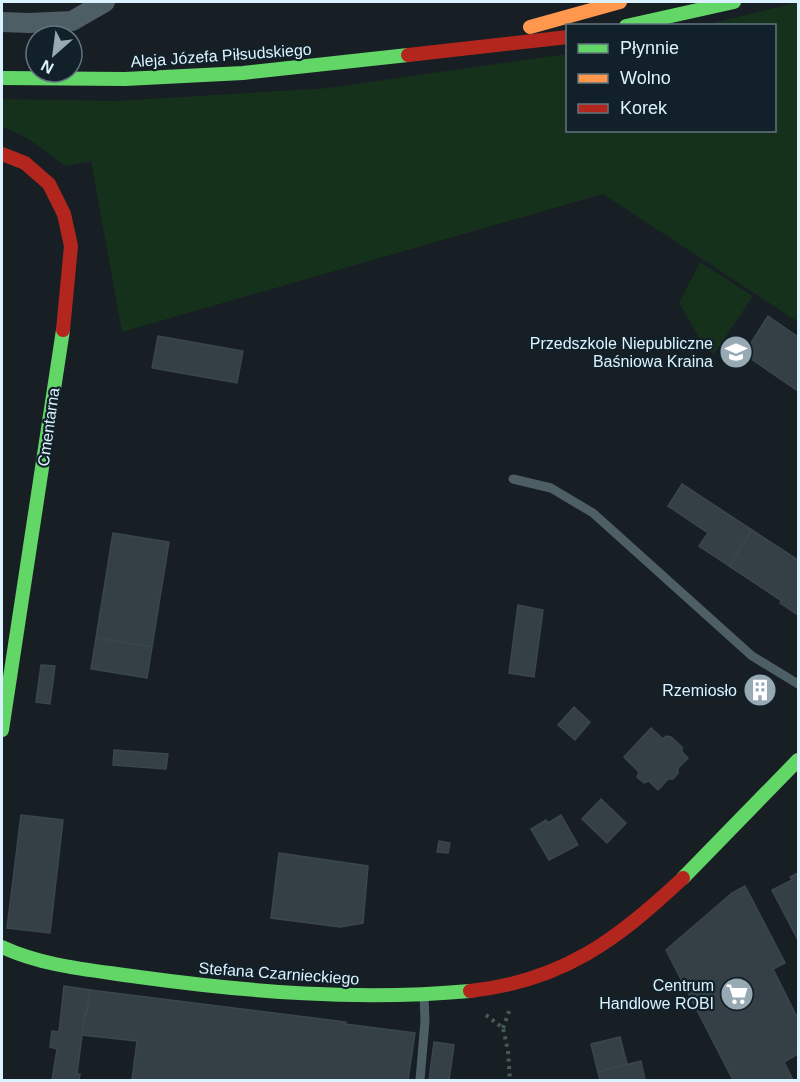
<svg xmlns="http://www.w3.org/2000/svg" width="800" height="1082" font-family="Helvetica,sans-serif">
<rect width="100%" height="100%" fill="#181f24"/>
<!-- green -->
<path fill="#15301b" d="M 798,2 L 798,322 L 603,194 L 122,332 L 91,161 L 65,166 C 45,150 26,135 2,127 L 2,99 L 116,101 L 328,88 L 567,54 L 568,130 L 774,130 L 774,26 L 705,25 Z
M 700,262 L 753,296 L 714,354 L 706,349 L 679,303 Z"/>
<!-- building -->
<path fill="#353f46" stroke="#3a464d" stroke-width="1.5" d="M 768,316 L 798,337 L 798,391 L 744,354 Z
M 158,336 L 243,351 L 237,383 L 152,368 Z
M 682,484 L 752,530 L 729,566 L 699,546 L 708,533 L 668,506 Z
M 752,530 L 798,560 L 798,615 L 780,603 L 782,601 L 729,566 Z
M 113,533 L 169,542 L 152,647 L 96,638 Z
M 518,605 L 543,610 L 534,677 L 509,673 Z
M 96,638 L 152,647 L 147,678 L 91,669 Z
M 41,665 L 55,666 L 50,704 L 36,702 Z
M 757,678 L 772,686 L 763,701 L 748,693 Z
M 574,707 L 590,722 L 575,740 L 558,725 Z
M 651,728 L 663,739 L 666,736 L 671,737 L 682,747 L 682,752 L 688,758 L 678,768 L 678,773 L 673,779 L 668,779 L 658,790 L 649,781 L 644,783 L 637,777 L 639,772 L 624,757 Z
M 114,750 L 168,754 L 166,769 L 113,765 Z
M 601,799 L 626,823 L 607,843 L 582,819 Z
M 21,815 L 63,820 L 50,933 L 7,928 Z
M 561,815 L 578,845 L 549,860 L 531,829 L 546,820 L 548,823 Z
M 439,841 L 450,843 L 448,853 L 437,852 Z
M 279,853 L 368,866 L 363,923 L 340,927 L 271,918 Z
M 798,873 L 798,937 L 797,938 L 772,890 L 792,880 L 790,877 Z
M 745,886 L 785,963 L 773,969 L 798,1019 L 798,1054 L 784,1062 L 793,1080 L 733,1080 L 666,950 L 732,893 Z
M 64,986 L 90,990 L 87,1013 L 85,1013 L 77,1074 L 80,1074 L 79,1080 L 52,1080 L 57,1049 L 50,1047 L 52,1031 L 59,1032 Z
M 90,990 L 346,1022 L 345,1024 L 415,1033 L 408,1080 L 132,1080 L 137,1041 L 82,1035 Z
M 620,1037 L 627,1064 L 598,1072 L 591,1044 Z
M 434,1042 L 454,1045 L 449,1080 L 429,1080 Z
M 641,1061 L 645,1080 L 600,1080 L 598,1072 Z"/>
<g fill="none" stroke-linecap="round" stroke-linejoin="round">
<!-- path -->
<path stroke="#455c55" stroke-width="4" stroke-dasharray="3 4.5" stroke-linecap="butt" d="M 486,1015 L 503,1028 L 508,1051 L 510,1080
M 503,1028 L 510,1009"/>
<!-- lane -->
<path stroke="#4d5e64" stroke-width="9" d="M 513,479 L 551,488 L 593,513 L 752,656 L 798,684
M 420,1080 L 425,1021 L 424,996"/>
<!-- street -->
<path stroke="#4d5e64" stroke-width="20" d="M 2,22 L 29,23 L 72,21 L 105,2"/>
<!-- fast -->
<path stroke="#63d668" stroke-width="14" d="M 626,26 L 734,2
M 2,78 L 125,79 L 243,73 L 408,55
M 2,730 L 63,330
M 683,878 L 798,760
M 2,947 C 45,967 93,970 139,977 C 249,992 359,1001 470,991"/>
<!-- slow -->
<path stroke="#ff974d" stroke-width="14" d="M 530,27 L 620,2"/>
<!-- jam -->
<path stroke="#b3261e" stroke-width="14" d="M 408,55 L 568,37
M 2,154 L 25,163 L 49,184 L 64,214 L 71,246 L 63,330
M 470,991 C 563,981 618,939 683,878"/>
</g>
<!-- icons -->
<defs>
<symbol id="school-disc" viewBox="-11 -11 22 22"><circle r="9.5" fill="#97a9b2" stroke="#12202a"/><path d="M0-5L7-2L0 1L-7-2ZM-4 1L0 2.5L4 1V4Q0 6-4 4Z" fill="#fff"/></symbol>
<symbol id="building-disc" viewBox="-11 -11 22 22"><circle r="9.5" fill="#97a9b2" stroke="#12202a"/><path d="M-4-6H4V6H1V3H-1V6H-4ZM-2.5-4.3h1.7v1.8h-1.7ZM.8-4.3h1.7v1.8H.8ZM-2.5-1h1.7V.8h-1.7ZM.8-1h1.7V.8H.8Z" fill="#fff"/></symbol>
<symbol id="supermarket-disc" viewBox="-11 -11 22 22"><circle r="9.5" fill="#97a9b2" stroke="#12202a"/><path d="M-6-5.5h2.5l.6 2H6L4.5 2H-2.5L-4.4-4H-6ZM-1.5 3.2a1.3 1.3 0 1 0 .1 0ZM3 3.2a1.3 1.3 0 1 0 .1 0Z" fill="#fff"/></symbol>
</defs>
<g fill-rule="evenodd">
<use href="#school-disc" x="717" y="333" width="38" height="38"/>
<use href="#building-disc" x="741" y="671" width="38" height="38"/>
<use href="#supermarket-disc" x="718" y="975" width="38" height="38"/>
</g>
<g text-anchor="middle" stroke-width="4.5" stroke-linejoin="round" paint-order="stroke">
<!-- street labels -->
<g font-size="16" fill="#dbf3fe" stroke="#12202a">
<text transform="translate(221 55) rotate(-4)" y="6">Aleja Józefa Piłsudskiego</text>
<text transform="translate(48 427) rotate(-82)" y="6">Cmentarna</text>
<text transform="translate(279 973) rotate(4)" y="6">Stefana Czarnieckiego</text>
</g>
<!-- poi labels -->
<g font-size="16" fill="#dbf3fe" stroke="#12202a" text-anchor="end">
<text x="713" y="349">Przedszkole Niepubliczne<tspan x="713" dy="18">Baśniowa Kraina</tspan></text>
<text x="737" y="696">Rzemiosło</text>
<text x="714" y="991">Centrum<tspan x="714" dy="18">Handlowe ROBI</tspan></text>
</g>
</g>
<!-- border -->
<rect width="800" height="1082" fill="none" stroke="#dbf3fe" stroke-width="6"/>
<!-- legend -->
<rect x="566" y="24" width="210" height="108" fill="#12202a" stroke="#62747f" stroke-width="1.5"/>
<rect x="578" y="44" width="30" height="9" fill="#63d668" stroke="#62747f" stroke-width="1.5"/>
<text x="620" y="54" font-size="18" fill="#dbf3fe">Płynnie</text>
<rect x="578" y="74" width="30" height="9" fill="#ff974d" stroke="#62747f" stroke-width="1.5"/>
<text x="620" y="84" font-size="18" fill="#dbf3fe">Wolno</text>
<rect x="578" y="104" width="30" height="9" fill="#b3261e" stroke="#62747f" stroke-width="1.5"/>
<text x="620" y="114" font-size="18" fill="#dbf3fe">Korek</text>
<!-- north arrow -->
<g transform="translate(54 54) rotate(208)"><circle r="28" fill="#12202a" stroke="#62747f" stroke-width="1.5"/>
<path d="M0-4.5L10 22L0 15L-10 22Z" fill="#97a9b2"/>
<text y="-9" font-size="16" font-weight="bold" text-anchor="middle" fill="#dbf3fe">N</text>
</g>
</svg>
